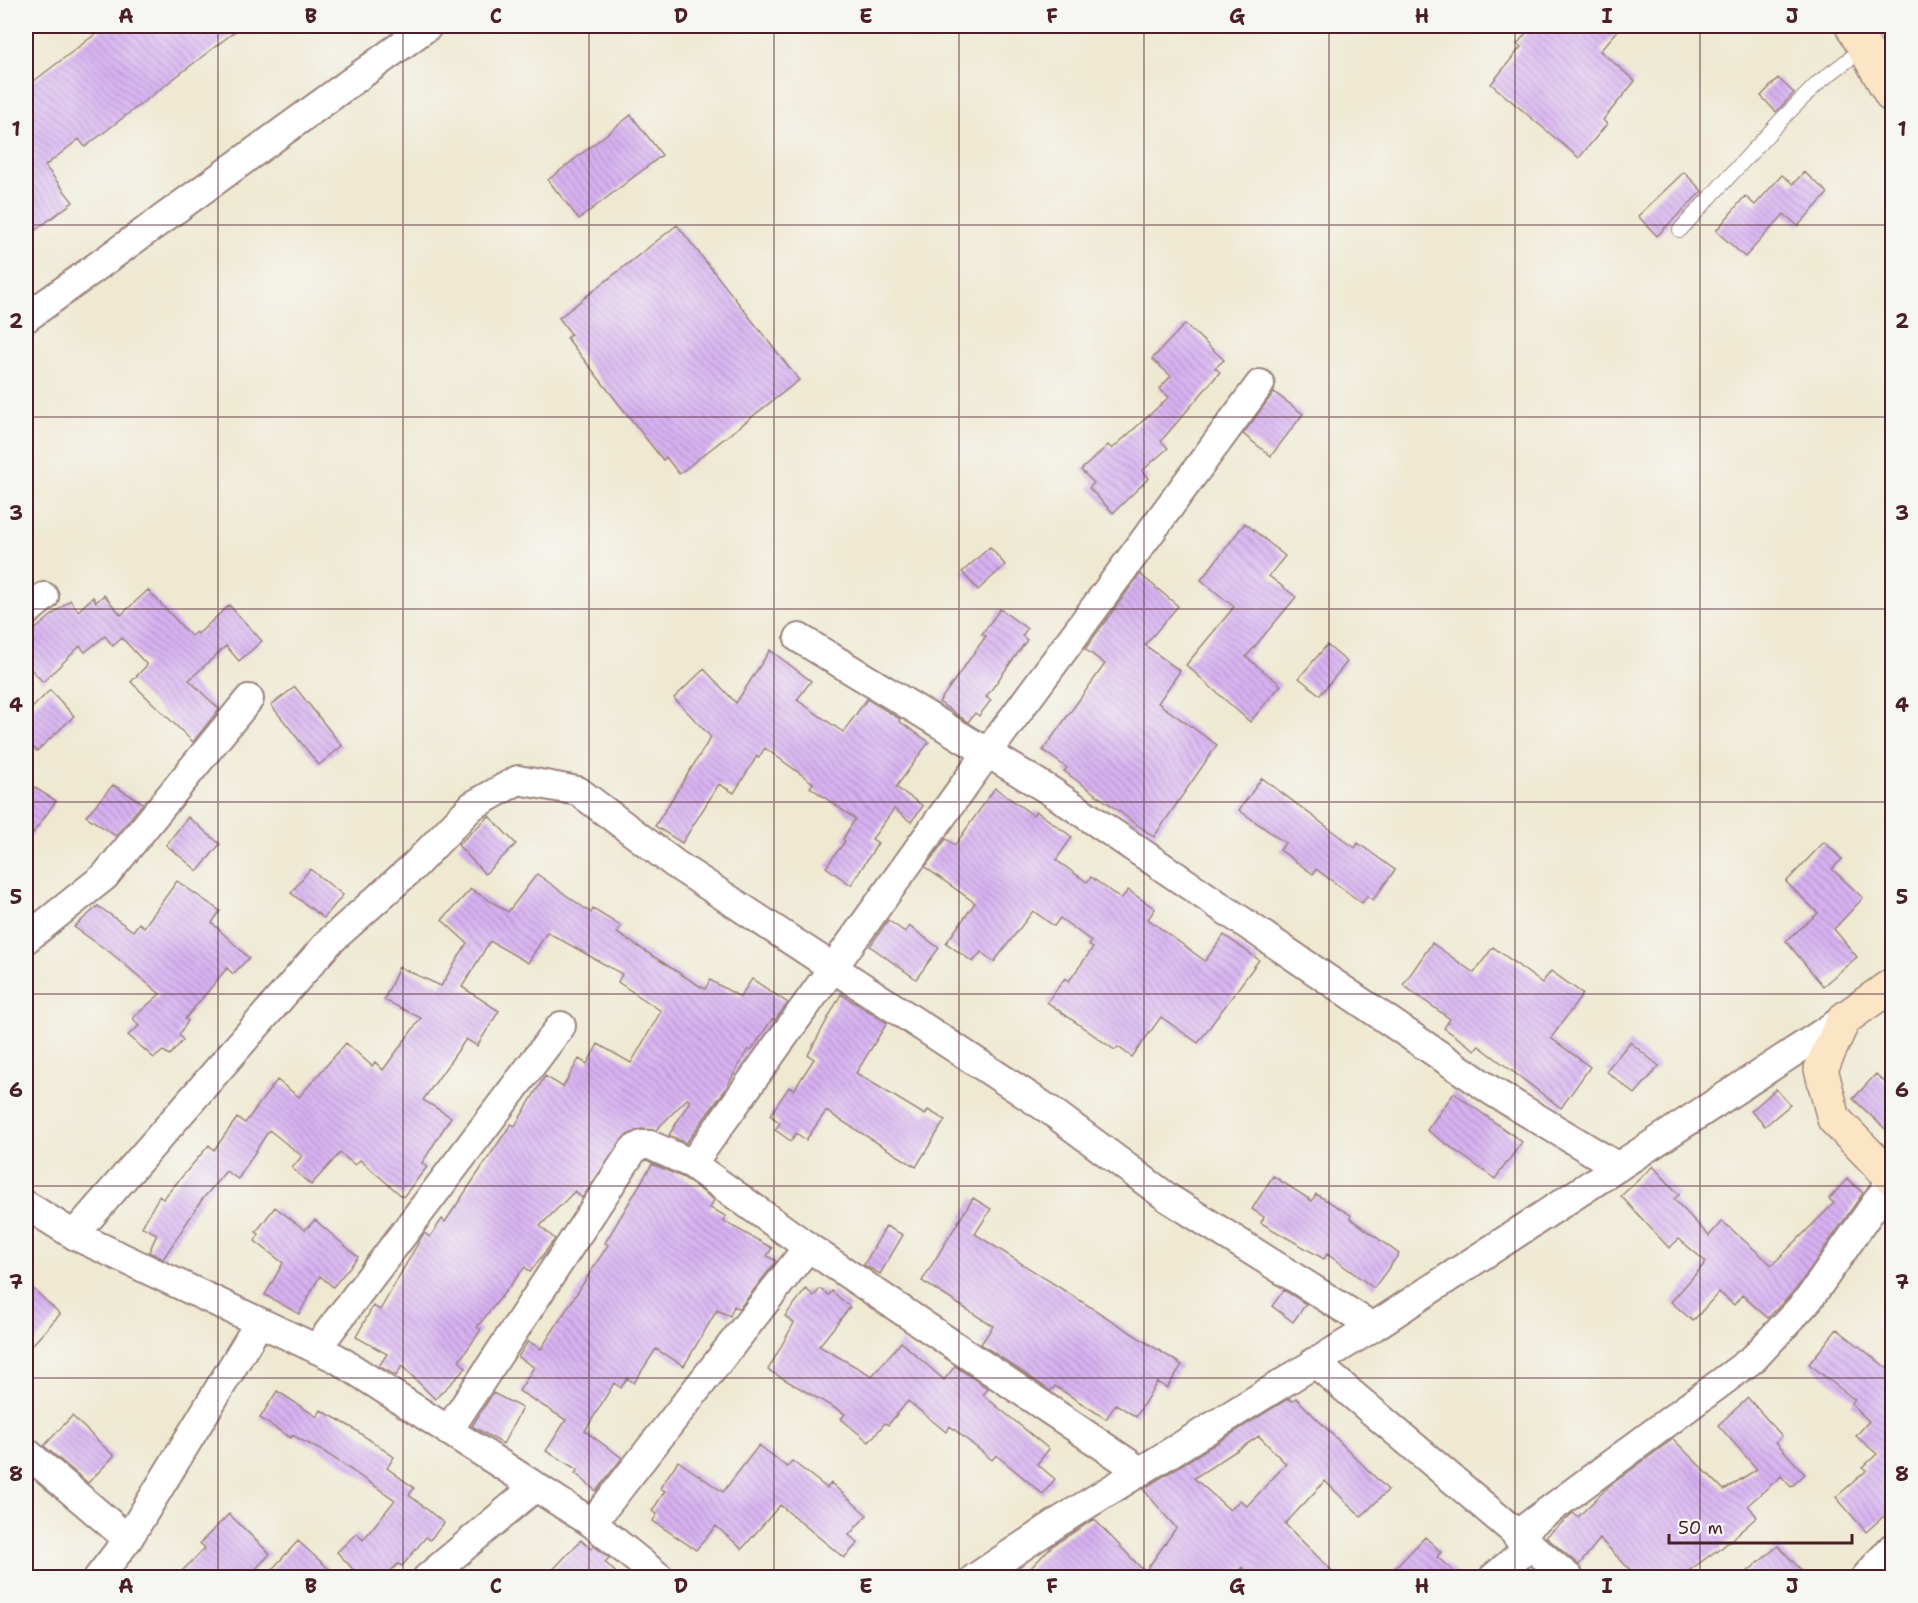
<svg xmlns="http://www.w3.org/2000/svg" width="1918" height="1603" font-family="'Shantell Sans',sans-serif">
<defs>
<pattern id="building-back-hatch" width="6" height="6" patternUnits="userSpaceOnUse" patternTransform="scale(1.5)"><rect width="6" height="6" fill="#d8b2f2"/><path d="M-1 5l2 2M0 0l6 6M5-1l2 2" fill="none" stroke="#b190c4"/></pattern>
</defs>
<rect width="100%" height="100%" fill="#f6f6f2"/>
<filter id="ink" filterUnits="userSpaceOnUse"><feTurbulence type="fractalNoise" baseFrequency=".0167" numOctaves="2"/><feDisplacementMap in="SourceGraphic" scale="12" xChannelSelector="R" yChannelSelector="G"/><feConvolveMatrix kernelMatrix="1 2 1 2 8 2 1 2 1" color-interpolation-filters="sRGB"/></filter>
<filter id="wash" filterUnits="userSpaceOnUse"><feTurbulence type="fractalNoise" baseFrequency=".008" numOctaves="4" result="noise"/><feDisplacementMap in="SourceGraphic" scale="24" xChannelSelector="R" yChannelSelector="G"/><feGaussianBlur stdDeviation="1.35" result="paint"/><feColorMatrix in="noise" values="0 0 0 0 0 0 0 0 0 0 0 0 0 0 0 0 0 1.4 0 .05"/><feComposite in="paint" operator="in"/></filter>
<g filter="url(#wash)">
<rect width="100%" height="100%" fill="#efe9d2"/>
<g id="blocks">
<!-- building -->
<path fill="url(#building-back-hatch)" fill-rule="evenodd" d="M 106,26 L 242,26 L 85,147 L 79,139 L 45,166 L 73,202 L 26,237 L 26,87 Z
M 1532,26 L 1622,26 L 1600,51 L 1635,81 L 1603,120 L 1607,124 L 1579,158 L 1491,84 L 1521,47 L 1517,44 Z
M 1778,78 L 1794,93 L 1776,112 L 1761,96 Z
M 631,115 L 662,155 L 579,219 L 548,180 Z
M 1684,172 L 1702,191 L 1657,236 L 1638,216 Z
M 1804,172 L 1828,193 L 1798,226 L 1784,214 L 1745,257 L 1716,231 L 1745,196 L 1755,205 L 1782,175 L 1793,184 Z
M 677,225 L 799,380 L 679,474 L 666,457 L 663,460 L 567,338 L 571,334 L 559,318 Z
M 1185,324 L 1224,360 L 1215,368 L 1220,372 L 1161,441 L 1168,448 L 1142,471 L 1149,478 L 1113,513 L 1089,488 L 1094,483 L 1081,470 L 1108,445 L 1112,449 L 1169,397 L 1159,389 L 1171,376 L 1152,359 Z
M 1274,392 L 1303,414 L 1271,456 L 1243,434 Z
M 1245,523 L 1285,556 L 1269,576 L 1296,597 L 1246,657 L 1281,685 L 1250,722 L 1186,665 L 1234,607 L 1201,580 Z
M 990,547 L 1005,565 L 978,590 L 962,572 Z
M 1140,574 L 1178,606 L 1145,645 L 1180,671 L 1158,703 L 1217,745 L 1154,837 L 1064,771 L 1067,768 L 1043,750 L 1105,664 L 1085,649 Z
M 148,590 L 191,636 L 196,632 L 198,634 L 229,605 L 262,641 L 239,661 L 226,646 L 189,680 L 219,709 L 193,742 L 131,682 L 147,665 L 122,638 L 113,646 L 105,636 L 85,652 L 80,646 L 43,682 L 26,664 L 26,637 L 70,600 L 78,611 L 93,597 L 96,602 L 104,595 L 121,615 Z
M 1000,609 L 1027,629 L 1022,636 L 1027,640 L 986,697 L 991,700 L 979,716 L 975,713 L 968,722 L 939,702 L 986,636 L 982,634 Z
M 1327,645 L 1347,662 L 1320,695 L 1299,678 Z
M 770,650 L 811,681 L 797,700 L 843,732 L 867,699 L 900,719 L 899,721 L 929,742 L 896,787 L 923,806 L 911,822 L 894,809 L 872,839 L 878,843 L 851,885 L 826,867 L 845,841 L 843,839 L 855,819 L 810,787 L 813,783 L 765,748 L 759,757 L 757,756 L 734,793 L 719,784 L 682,843 L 655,826 L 711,737 L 674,698 L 704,669 L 736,703 Z
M 295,687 L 342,746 L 319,765 L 271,705 Z
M 50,690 L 74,716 L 37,751 L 26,740 L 26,714 Z
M 1262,778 L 1355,848 L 1358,843 L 1395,870 L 1373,900 L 1367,896 L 1362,903 L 1316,869 L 1313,874 L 1280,850 L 1285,843 L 1239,810 Z
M 26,782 L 56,801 L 26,843 Z
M 113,785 L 143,803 L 116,836 L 86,816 Z
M 995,788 L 1033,815 L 1036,811 L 1072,837 L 1056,860 L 1087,882 L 1091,877 L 1121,899 L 1128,890 L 1155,909 L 1148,919 L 1205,961 L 1224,935 L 1259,960 L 1198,1043 L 1161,1017 L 1132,1057 L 1118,1047 L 1115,1050 L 1047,1002 L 1065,978 L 1069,981 L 1093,948 L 1089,945 L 1091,941 L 1060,918 L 1054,926 L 1033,911 L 994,962 L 981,952 L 973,962 L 946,943 L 975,903 L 925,867 L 946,839 L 955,845 Z
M 489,816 L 516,844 L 485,874 L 458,845 Z
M 188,817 L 220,844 L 198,871 L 166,845 Z
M 1824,842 L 1842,859 L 1832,869 L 1863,898 L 1834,929 L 1857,957 L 1823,986 L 1786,941 L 1818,913 L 1786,882 Z
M 310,869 L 343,895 L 324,918 L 291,893 Z
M 537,874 L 591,913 L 593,909 L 621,926 L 617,933 L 698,985 L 705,989 L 710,980 L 740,997 L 752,979 L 788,1003 L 775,1020 L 772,1019 L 751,1051 L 748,1049 L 725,1090 L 686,1143 L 669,1135 L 690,1101 L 687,1099 L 656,1130 L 641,1129 L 625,1136 L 582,1198 L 575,1191 L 540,1226 L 555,1239 L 530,1272 L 525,1267 L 477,1327 L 481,1330 L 459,1361 L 466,1368 L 435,1399 L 402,1366 L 396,1376 L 379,1366 L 387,1354 L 356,1337 L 373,1306 L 380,1310 L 421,1238 L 424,1233 L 430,1237 L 442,1219 L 445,1222 L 511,1124 L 515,1126 L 545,1076 L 563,1087 L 579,1059 L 587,1064 L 598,1044 L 631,1063 L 661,1011 L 618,982 L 622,974 L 547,932 L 528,963 L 490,941 L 462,987 L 499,1011 L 477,1046 L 466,1039 L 423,1100 L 451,1117 L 422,1163 L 427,1167 L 403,1197 L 360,1160 L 355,1165 L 340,1153 L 311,1185 L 292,1168 L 302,1156 L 269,1130 L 238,1179 L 226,1171 L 201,1201 L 163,1259 L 149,1252 L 157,1234 L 142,1227 L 159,1196 L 163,1199 L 209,1145 L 214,1150 L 237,1118 L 245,1123 L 277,1080 L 299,1097 L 346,1043 L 372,1066 L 375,1062 L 383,1070 L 421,1018 L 384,1000 L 399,967 L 441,986 L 467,943 L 442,920 L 471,889 L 508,912 Z
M 177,881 L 220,911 L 212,923 L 249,958 L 233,974 L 227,968 L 185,1019 L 188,1021 L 179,1035 L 183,1040 L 170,1055 L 163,1051 L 154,1058 L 128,1035 L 139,1026 L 133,1018 L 160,994 L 111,953 L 74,927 L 98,906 L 133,931 L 139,923 L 144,927 Z
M 888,920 L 905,932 L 909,926 L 939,948 L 916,979 L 870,946 Z
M 1432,943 L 1474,973 L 1493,947 L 1542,983 L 1551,971 L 1583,994 L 1551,1038 L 1590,1067 L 1561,1108 L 1479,1046 L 1475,1050 L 1444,1028 L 1450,1019 L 1403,985 Z
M 841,994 L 887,1023 L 856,1073 L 925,1115 L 928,1110 L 945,1120 L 916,1167 L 826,1111 L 806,1140 L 796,1133 L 791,1141 L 775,1130 L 780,1123 L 770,1115 L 789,1087 L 794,1090 L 814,1059 L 808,1055 Z
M 1630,1042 L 1659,1066 L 1635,1094 L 1606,1071 Z
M 1876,1074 L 1893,1090 L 1893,1136 L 1853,1099 Z
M 1776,1089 L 1790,1105 L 1765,1126 L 1751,1111 Z
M 1454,1093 L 1522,1142 L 1495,1179 L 1427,1130 Z
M 652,1164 L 684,1178 L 714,1200 L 710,1208 L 726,1216 L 723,1221 L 772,1248 L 767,1256 L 776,1261 L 739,1309 L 734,1306 L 730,1316 L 717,1310 L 684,1366 L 656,1349 L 634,1383 L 627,1378 L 621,1388 L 614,1383 L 585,1431 L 622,1458 L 596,1491 L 575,1473 L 578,1470 L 546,1451 L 566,1420 L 519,1391 L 534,1367 L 518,1357 L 528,1341 L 541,1349 L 608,1245 L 605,1243 Z
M 1653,1166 L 1679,1195 L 1674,1199 L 1709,1236 L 1722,1221 L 1772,1265 L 1834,1203 L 1829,1199 L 1847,1179 L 1863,1193 L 1796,1289 L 1768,1318 L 1742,1295 L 1734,1305 L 1719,1292 L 1693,1321 L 1671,1302 L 1706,1262 L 1679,1239 L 1669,1248 L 1621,1196 Z
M 1273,1176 L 1312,1201 L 1316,1194 L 1351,1215 L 1350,1218 L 1399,1254 L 1374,1288 L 1327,1254 L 1324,1259 L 1261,1223 L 1264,1217 L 1252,1209 Z
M 973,1198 L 991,1209 L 975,1234 L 1182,1365 L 1167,1388 L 1157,1382 L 1136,1417 L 1116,1404 L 1106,1419 L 1055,1386 L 1051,1391 L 981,1344 L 993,1326 L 922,1281 Z
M 275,1207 L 305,1230 L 315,1220 L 358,1257 L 333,1287 L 320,1276 L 299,1314 L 265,1295 L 283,1263 L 255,1241 L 259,1234 L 256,1232 Z
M 886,1226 L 903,1235 L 880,1274 L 864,1265 Z
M 26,1282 L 60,1314 L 26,1352 Z
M 806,1289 L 814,1296 L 820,1289 L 829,1295 L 832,1291 L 850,1307 L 819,1346 L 872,1376 L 901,1342 L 944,1380 L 955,1366 L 988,1389 L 983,1395 L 1049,1449 L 1037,1464 L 1055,1479 L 1043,1494 L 996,1455 L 992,1460 L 950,1426 L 946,1432 L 908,1401 L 888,1425 L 885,1423 L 869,1442 L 841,1419 L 845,1414 L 768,1370 L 794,1323 L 785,1316 Z
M 1284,1290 L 1306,1304 L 1293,1322 L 1272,1306 Z
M 1837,1329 L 1893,1373 L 1893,1508 L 1866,1532 L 1836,1497 L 1867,1470 L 1863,1467 L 1877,1454 L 1856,1436 L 1869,1421 L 1851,1404 L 1855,1400 L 1809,1364 Z
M 277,1391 L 317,1417 L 321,1410 L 351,1427 L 394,1457 L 387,1468 L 414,1488 L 409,1495 L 444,1523 L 430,1540 L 426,1537 L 402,1566 L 398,1564 L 383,1578 L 361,1578 L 337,1552 L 357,1533 L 363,1540 L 395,1500 L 326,1453 L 292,1435 L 291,1438 L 260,1418 Z
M 493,1393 L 522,1408 L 503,1444 L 472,1426 Z
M 1289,1398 L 1292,1401 L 1296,1398 L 1388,1490 L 1361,1517 L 1325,1481 L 1285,1524 L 1339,1578 L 1255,1578 L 1242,1567 L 1234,1578 L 1021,1578 L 1052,1546 L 1094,1519 L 1145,1572 L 1176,1528 L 1143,1489 ZM 1259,1436 L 1286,1464 L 1247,1506 L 1240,1500 L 1230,1510 L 1194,1478 Z
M 1748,1398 L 1782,1436 L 1776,1442 L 1805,1474 L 1791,1487 L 1781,1476 L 1748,1505 L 1757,1517 L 1717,1552 L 1716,1551 L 1679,1578 L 1638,1578 L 1600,1539 L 1579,1565 L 1546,1537 L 1573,1513 L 1578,1517 L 1608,1487 L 1673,1439 L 1724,1490 L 1757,1469 L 1718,1425 Z
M 72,1416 L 114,1456 L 88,1483 L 44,1446 Z
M 759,1445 L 787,1467 L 792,1461 L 827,1488 L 831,1483 L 867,1515 L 849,1535 L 858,1543 L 844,1558 L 780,1505 L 742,1549 L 716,1526 L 696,1550 L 653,1521 L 657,1514 L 652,1511 L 665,1491 L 660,1488 L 678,1461 L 723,1492 Z
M 229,1514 L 270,1554 L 247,1578 L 175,1578 L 205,1548 L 200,1543 Z
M 1425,1537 L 1441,1552 L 1437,1557 L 1461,1578 L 1386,1578 Z
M 581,1540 L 591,1549 L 594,1546 L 609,1558 L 605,1562 L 621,1578 L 545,1578 Z
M 298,1541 L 339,1578 L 264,1578 Z
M 1778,1546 L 1809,1578 L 1740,1578 Z"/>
</g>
</g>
<g filter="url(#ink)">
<use href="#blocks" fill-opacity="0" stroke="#9c847e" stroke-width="1.5"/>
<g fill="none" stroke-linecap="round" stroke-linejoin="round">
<defs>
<path id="lane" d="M 1680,230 L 1782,119 L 1819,82 L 1864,48"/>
<path id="street" d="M 26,318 L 428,26
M 26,612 L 44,597
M 799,638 L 1052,792 L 1492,1091 L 1618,1167
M 26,939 L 105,876 L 249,699
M 692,1164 L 988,752 L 1260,384
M 26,1205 L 74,1235 L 336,1358 L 592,1523 L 660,1578
M 74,1235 L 329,942 L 414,866 L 472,806 L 518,780 L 578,791 L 675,864 L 1051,1111 L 1168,1198 L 1373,1327
M 316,1349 L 561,1026
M 1314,1362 L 1569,1578
M 448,1431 L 633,1150 L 642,1145 L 650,1145 L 692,1164 L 808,1247 L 1140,1471
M 26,1452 L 128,1539
M 592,1523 L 808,1247
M 1516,1535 L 1754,1358 L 1809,1299 L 1892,1180
M 98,1578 L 128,1539 L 259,1323
M 427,1578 L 535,1487
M 975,1578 L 1057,1523 L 1373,1327 L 1844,1019
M 1493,1578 L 1530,1546
M 1865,1578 L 1892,1548"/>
<path id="secondary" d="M 1852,26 L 1892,96
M 1892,985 L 1844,1019 L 1821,1069 L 1834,1119 L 1892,1178"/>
</defs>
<!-- lane casing -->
<use href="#lane" stroke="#9c847e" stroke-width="16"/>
<!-- street casing -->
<use href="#street" stroke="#9c847e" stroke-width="32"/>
<!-- secondary casing -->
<use href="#secondary" stroke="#9c847e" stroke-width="36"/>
<!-- lane -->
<use href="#lane" stroke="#fff" stroke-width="14"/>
<!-- street -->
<use href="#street" stroke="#fff" stroke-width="28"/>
<!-- secondary -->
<use href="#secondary" stroke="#fce5c4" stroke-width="33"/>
</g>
</g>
<!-- grid -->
<path fill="none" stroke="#4a1f2b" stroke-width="1.5" stroke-opacity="0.55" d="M 218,26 L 218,1578M 403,26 L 403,1578M 589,26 L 589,1578M 774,26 L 774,1578M 959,26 L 959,1578M 1144,26 L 1144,1578M 1329,26 L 1329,1578M 1515,26 L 1515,1578M 1700,26 L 1700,1578M 26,225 L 1892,225M 26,417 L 1892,417M 26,609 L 1892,609M 26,802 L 1892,802M 26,994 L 1892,994M 26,1186 L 1892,1186M 26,1378 L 1892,1378"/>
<!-- margin -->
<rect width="1918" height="1603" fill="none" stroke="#f6f6f2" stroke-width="66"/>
<!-- scale -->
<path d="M1669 1534v9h183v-9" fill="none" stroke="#4a1f2b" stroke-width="3"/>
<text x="1678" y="1534" font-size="18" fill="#4a1f2b" stroke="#f6f6f2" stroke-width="4.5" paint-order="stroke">50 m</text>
<rect x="33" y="33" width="1852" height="1537" fill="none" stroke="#4a1f2b" stroke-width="2"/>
<g font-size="20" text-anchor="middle" font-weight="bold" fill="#4a1f2b">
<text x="126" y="23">A</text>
<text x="311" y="23">B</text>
<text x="496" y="23">C</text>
<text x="681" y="23">D</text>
<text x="866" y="23">E</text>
<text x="1052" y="23">F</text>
<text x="1237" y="23">G</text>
<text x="1422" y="23">H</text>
<text x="1607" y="23">I</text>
<text x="1792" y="23">J</text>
<text x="16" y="136">1</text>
<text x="1902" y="136">1</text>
<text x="16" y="328">2</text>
<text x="1902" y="328">2</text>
<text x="16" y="520">3</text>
<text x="1902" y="520">3</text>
<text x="16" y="712">4</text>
<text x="1902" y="712">4</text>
<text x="16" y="904">5</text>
<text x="1902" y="904">5</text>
<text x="16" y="1097">6</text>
<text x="1902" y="1097">6</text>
<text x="16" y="1289">7</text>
<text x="1902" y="1289">7</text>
<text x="16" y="1481">8</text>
<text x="1902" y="1481">8</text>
<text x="126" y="1593">A</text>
<text x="311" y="1593">B</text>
<text x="496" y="1593">C</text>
<text x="681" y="1593">D</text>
<text x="866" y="1593">E</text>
<text x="1052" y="1593">F</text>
<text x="1237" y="1593">G</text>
<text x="1422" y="1593">H</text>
<text x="1607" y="1593">I</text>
<text x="1792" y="1593">J</text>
</g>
</svg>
